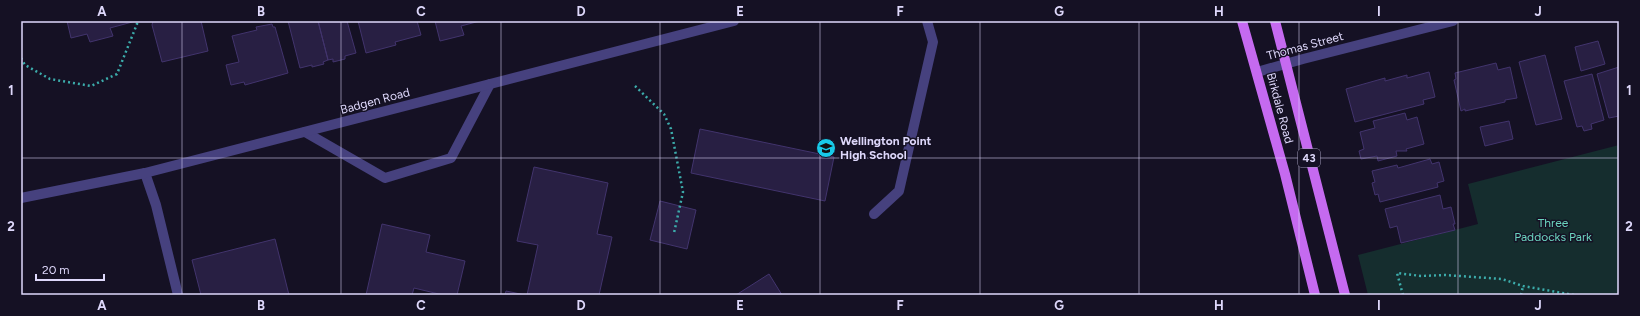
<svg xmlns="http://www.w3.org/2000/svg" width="1640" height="316" font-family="Figtree,sans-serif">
<rect width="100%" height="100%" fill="#151124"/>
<!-- green -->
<path fill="#152d2e" d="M 1619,145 L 1619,295 L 1368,295 L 1358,255 L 1478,224 L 1468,184 Z"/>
<!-- building -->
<path fill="#281f43" stroke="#42346d" d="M 67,21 L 136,21 L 110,28 L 113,36 L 90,42 L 87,34 L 71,38 Z
M 153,21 L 201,21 L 208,51 L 162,62 L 152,25 Z
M 288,21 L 318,21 L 328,60 L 323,62 L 324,64 L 312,67 L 312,65 L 300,68 Z
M 318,21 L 347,21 L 356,53 L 345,56 L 345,59 L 333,62 L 333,59 L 328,60 Z
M 358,21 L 417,21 L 421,35 L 395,42 L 396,45 L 366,53 Z
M 435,21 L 480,21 L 461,26 L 464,35 L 440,41 Z
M 272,24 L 273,27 L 275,27 L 288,73 L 245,85 L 244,82 L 231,85 L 226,65 L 239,62 L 232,36 L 257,30 L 256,27 Z
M 1598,41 L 1605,64 L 1581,71 L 1575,47 Z
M 1545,55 L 1562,119 L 1536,125 L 1519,62 Z
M 1496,63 L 1498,70 L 1510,67 L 1517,98 L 1505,100 L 1505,102 L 1465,111 L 1465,109 L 1461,111 L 1454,80 L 1456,79 L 1455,73 Z
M 1619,67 L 1619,116 L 1609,118 L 1597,74 Z
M 1429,72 L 1435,97 L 1423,100 L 1424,104 L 1355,122 L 1346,89 L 1385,78 L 1385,81 L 1407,75 L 1407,78 Z
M 1592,74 L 1604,120 L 1591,124 L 1592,129 L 1584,131 L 1582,126 L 1577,127 L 1564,81 Z
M 1405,113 L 1407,120 L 1417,117 L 1424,144 L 1406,149 L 1407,151 L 1396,151 L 1397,156 L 1378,161 L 1377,156 L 1361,159 L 1359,151 L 1364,149 L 1360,132 L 1375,128 L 1373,121 Z
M 1509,121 L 1513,139 L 1485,146 L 1480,127 Z
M 700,129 L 834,157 L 825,201 L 691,173 Z
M 1430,159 L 1432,164 L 1439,162 L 1444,181 L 1437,183 L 1438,187 L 1380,202 L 1378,194 L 1375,195 L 1372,183 L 1375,182 L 1372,171 L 1397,165 L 1398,168 Z
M 534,167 L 608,183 L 597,234 L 612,237 L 599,295 L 527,295 L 538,245 L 517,241 Z
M 1440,195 L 1443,209 L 1451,207 L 1455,224 L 1453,224 L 1455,230 L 1401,243 L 1397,226 L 1390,228 L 1385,209 Z
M 660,201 L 696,210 L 687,249 L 650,240 Z
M 382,224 L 430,235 L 426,252 L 465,261 L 457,295 L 443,295 L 414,288 L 412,295 L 366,295 Z
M 275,239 L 289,295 L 201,295 L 192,260 Z
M 769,274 L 782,295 L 736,295 Z
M 506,291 L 525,295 L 505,295 Z"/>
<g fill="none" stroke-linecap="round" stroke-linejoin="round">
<!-- path -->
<path stroke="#3cacab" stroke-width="2.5" stroke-dasharray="2 3" stroke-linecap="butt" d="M 21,58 L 25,65 L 50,79 L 91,86 L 117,74 L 137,24 L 137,21
M 635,86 L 664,114 L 671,129 L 683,192 L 674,233
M 1403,295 L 1397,273 L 1421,276 L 1445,275 L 1502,279 L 1523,286 L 1574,295
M 1521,295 L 1523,286"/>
<!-- service -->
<path stroke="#46417e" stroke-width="10" d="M 305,132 L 385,178 L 451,158 L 490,84
M 145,173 L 156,205 L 178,295
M 874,214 L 899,191 L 933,42 L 927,21"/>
<!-- minor -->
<path stroke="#46417e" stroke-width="10" d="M 1257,72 L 1303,59 L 1453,21"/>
<!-- tertiary -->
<path stroke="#46417e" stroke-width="10" d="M 21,198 L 145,173 L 734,21"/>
<!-- primary -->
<path stroke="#c56af0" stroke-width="10" d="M 1242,21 L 1285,174 L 1315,295
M 1275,21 L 1345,295"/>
</g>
<!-- grid -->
<path fill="none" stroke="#ded8fb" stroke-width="1" stroke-opacity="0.55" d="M 182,21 L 182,295M 341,21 L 341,295M 501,21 L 501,295M 660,21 L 660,295M 820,21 L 820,295M 980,21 L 980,295M 1139,21 L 1139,295M 1299,21 L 1299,295M 1458,21 L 1458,295M 21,158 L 1619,158"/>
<!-- icons -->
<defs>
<symbol id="school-disc" viewBox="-11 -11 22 22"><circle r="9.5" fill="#18c9e8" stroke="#151124"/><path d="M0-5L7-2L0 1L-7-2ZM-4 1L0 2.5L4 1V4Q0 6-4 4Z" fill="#111"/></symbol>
</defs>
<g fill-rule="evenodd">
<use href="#school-disc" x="815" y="137" width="22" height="22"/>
</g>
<g text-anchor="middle" stroke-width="3" stroke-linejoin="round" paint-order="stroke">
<!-- shield labels -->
<rect fill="#151124" stroke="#a29cba" stroke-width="1" x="1298" y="149" width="22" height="18" rx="3"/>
<g font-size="11" font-weight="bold" fill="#ded8fb">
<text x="1309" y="162">43</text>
</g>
<!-- street labels -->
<g font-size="12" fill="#ded8fb" stroke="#151124">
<text transform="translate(1305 46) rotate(-15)" y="4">Thomas Street</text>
<text transform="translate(375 101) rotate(-15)" y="4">Badgen Road</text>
<text transform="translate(1280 108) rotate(75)" y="4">Birkdale Road</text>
</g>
<!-- poi labels -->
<g font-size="12" font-weight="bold" fill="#ded8fb" stroke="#151124" text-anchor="start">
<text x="840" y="145">Wellington Point<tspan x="840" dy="14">High School</tspan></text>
</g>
<!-- park labels -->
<g font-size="12" fill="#6bd4bf" stroke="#151124">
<text x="1553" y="227">Three<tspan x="1553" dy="14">Paddocks Park</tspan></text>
</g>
</g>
<!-- border -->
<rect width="1640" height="316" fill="none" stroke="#151124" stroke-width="44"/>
<!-- scale -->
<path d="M36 274v6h68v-6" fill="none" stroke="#ded8fb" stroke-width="2"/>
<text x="42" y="274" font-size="12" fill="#ded8fb" stroke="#151124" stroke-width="3" paint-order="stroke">20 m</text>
<rect x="22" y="22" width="1596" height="272" fill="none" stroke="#ded8fb" stroke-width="1.5"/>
<g font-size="13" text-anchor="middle" font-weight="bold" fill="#ded8fb">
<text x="102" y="16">A</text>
<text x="261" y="16">B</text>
<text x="421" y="16">C</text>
<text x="581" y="16">D</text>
<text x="740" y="16">E</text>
<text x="900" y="16">F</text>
<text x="1059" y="16">G</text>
<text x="1219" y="16">H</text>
<text x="1379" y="16">I</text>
<text x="1538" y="16">J</text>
<text x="11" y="95">1</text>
<text x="1629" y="95">1</text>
<text x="11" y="231">2</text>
<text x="1629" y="231">2</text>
<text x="102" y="310">A</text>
<text x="261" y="310">B</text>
<text x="421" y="310">C</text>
<text x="581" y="310">D</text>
<text x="740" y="310">E</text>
<text x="900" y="310">F</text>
<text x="1059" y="310">G</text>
<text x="1219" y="310">H</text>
<text x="1379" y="310">I</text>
<text x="1538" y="310">J</text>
</g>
</svg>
